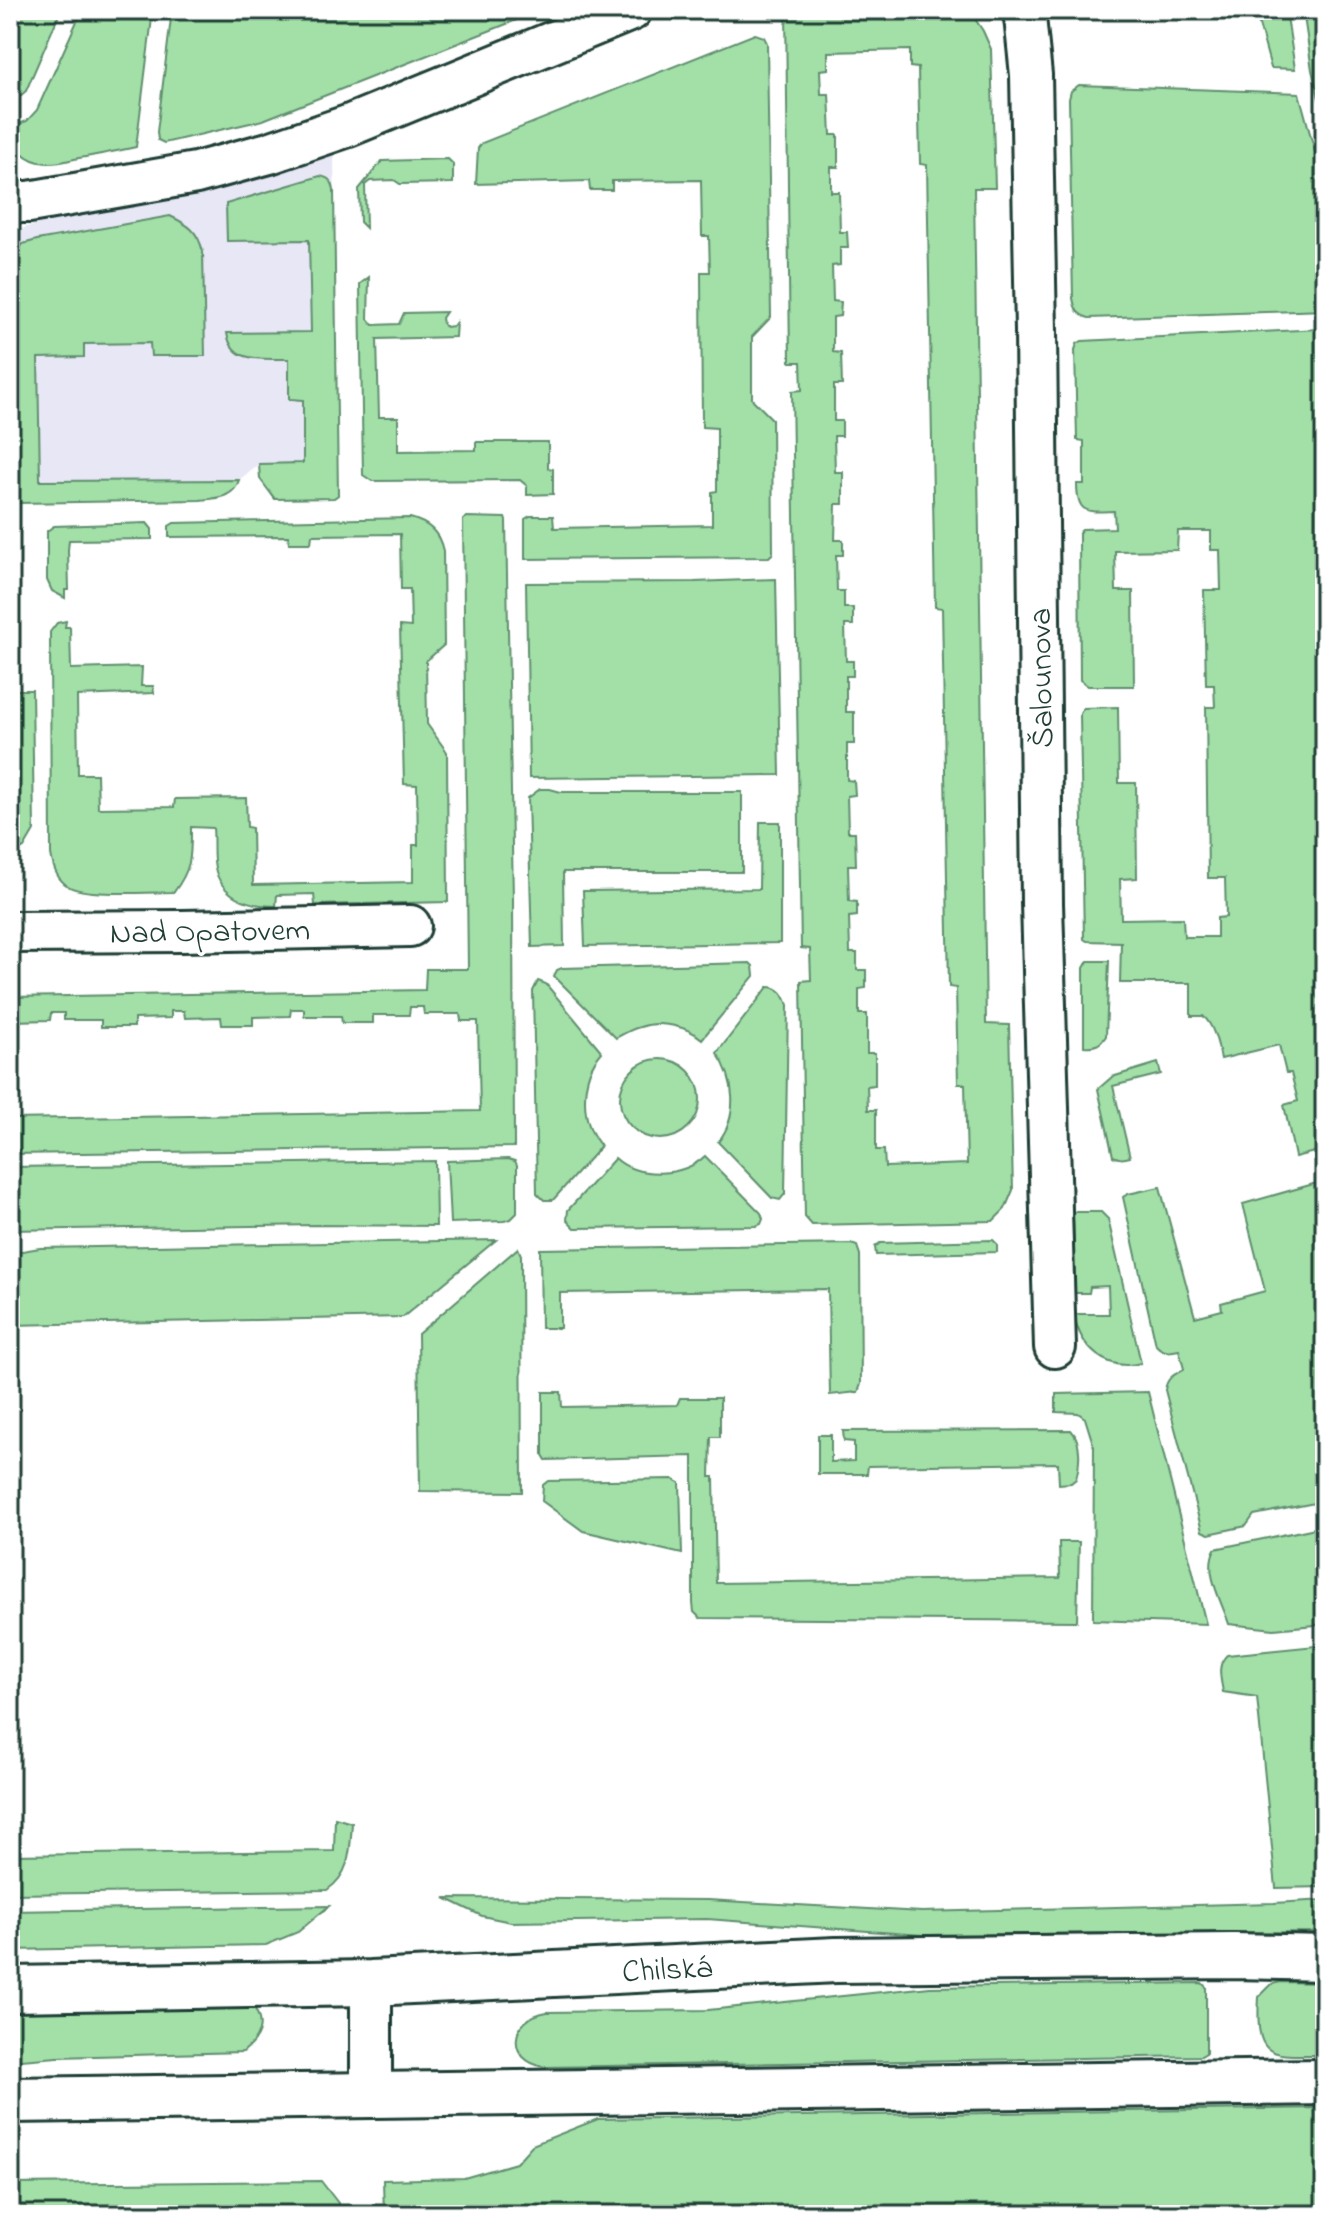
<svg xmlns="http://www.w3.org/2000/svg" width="1335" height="2225" font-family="'Indie Flower',sans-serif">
<rect width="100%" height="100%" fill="#fff"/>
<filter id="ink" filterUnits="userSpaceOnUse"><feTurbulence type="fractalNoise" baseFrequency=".0125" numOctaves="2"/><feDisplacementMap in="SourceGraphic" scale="16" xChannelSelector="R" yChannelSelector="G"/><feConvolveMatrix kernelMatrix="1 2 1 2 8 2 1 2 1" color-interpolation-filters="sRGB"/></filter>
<g filter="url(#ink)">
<!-- built -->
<path fill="#e8e7f6" d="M 334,154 L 337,331 L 304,332 L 303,463 L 259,464 L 239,480 L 200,479 L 200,500 L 10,503 L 10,236 L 26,227 L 52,221 L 192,197 Z"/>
<!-- green -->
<path fill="#a2e0a8" stroke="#608e6e" stroke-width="2" fill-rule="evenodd" d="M 10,10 L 61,10 L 26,91 L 20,96 L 10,96 Z
M 82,10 L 153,10 L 136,147 C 117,151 98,155 79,158 C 69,160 58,164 47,163 C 27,162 9,147 14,126 L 27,121 L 37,110 Z
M 172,10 L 542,10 L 263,120 L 164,143 L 158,140 L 157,132 Z
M 786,10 L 969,10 L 983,31 L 991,49 L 995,188 L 974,188 L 986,1024 L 1009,1025 L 1013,1190 L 1005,1209 L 993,1221 L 812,1225 L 805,1217 L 801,981 L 811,980 L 810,949 L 801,948 L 792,391 L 802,390 L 801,362 L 790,362 ZM 910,50 L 910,67 L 918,68 L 920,164 L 927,165 L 935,607 L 942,608 L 949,987 L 956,988 L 958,1084 L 965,1084 L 967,1164 L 885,1167 L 884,1150 L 876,1150 L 876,1110 L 868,1110 L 867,1086 L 875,1085 L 875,1053 L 867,1053 L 867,1014 L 859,1014 L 859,989 L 866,988 L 866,970 L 857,970 L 857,953 L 850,953 L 849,917 L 857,916 L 857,902 L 849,901 L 848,865 L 856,865 L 855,832 L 848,832 L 847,796 L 855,795 L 854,781 L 847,780 L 847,744 L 854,744 L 854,712 L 846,712 L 846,676 L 853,676 L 853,661 L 846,661 L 845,625 L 853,625 L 853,608 L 844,608 L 844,591 L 837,591 L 836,555 L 843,555 L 843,540 L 835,540 L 836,504 L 843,504 L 843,472 L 835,472 L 834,436 L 842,436 L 842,421 L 834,421 L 834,385 L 842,385 L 841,353 L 833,352 L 833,317 L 840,316 L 841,302 L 833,301 L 832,266 L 840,265 L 840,248 L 848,248 L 847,232 L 840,232 L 839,192 L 831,192 L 831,167 L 838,167 L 838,135 L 831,135 L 829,94 L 821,94 L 820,70 L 828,69 L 828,52 Z
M 1255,10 L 1286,10 L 1295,69 L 1271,68 Z
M 1303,10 L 1325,10 L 1325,123 L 1312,70 Z
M 755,34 L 764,37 L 767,43 L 771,317 L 752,337 L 752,399 L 772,419 L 773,553 L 769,557 L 525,559 L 525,519 L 530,516 L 553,516 L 554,528 L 712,525 L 712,492 L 717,491 L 717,428 L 702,427 L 701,272 L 710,272 L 709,236 L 702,236 L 701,180 L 612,181 L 612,190 L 590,190 L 589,181 L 476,184 L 478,148 L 482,143 Z
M 1079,85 L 1299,93 L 1325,189 L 1325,310 L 1089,318 C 1078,315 1075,310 1073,298 L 1069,99 L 1071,91 Z
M 448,159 L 453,164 L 453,183 L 400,184 L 394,180 L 370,181 L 365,185 L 366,228 L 360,222 L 359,189 L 382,161 Z
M 320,176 C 330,178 333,182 334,191 L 338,495 L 334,498 L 275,499 L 260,479 L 259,464 L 303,463 L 303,400 L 289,399 L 289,359 C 265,358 232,365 227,333 L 311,332 L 309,240 L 227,241 L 226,204 Z
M 170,216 C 189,225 198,231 203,252 L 205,356 L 151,356 L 150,343 L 84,344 L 84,357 L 38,358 L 40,481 L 239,480 C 234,498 217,498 200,500 L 18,503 L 14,497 L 14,314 L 12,256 L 23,244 L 37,240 Z
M 369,277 L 368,319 L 373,325 L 399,324 L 404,313 L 446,312 L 442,318 L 443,324 L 446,327 L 453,326 L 456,322 L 455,337 L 377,339 L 379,417 L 398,417 L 398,451 L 476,450 L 476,442 L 548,442 L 548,468 L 553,469 L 553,494 L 527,495 L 527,486 L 520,480 L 372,481 L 363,475 L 360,284 Z
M 1319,329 L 1321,351 L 1325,352 L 1325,1501 L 1254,1515 L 1246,1526 L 1209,1534 L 1202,1531 L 1165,1390 C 1167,1377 1174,1375 1184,1369 L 1179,1350 C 1170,1352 1163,1353 1156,1345 L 1123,1197 L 1128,1194 L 1160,1187 L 1195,1317 L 1222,1310 L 1221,1303 L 1265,1291 L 1243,1204 L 1324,1181 L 1318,1151 L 1295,1157 L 1284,1105 L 1298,1101 L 1291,1073 L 1286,1073 L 1279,1045 L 1221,1059 C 1218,1045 1214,1025 1203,1016 L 1191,1016 L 1191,983 L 1120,983 L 1121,942 L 1087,941 L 1084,939 L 1080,714 L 1083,708 L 1118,707 L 1119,783 L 1136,783 L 1137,878 L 1120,879 L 1121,919 L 1183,918 L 1184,937 L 1217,937 L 1217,918 L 1226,917 L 1225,878 L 1208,878 L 1206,707 L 1215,707 L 1214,685 L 1206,685 L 1204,590 L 1221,590 L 1220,550 L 1211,550 L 1211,531 L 1178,531 L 1177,550 L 1115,551 L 1116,591 L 1133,591 L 1134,686 L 1088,686 L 1080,680 L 1079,533 L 1082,529 L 1115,528 L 1114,511 C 1088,512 1077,515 1077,484 L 1084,484 L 1084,441 L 1077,440 L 1075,350 L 1077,344 L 1082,341 Z
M 467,517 L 505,518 L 506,521 L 513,899 L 514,1147 L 10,1154 L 10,1119 L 480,1111 L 478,1021 L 461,1021 L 460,1014 L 424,1014 L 423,1007 L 410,1007 L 409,1015 L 373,1015 L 373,1023 L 342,1023 L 341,1016 L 304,1016 L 304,1009 L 291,1009 L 290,1016 L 253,1017 L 253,1025 L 222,1025 L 221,1017 L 185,1018 L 184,1011 L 171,1011 L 171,1018 L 134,1019 L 134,1027 L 101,1027 L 101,1020 L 64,1020 L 64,1013 L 51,1013 L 50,1020 L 13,1021 L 13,1029 L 10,1029 L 10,997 L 425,990 L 426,969 L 468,969 L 463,520 Z
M 410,518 C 429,523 439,532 443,551 L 444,645 L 426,661 L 427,724 L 447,752 L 448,902 L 315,905 L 314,894 L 277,895 L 276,906 C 246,906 217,895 214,861 C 213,850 214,838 213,828 L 191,827 C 191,856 192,868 174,892 C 151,892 85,897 68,886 C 56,879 53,866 51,854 L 50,632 L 57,623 L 66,621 L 65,627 L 70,627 L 71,669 L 142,667 L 141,686 L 153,686 L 154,693 L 77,696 L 78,774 L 97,774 L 98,808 L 174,807 L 175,799 L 246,798 L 247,827 L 252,828 L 253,885 L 413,882 L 413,845 L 418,845 L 417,785 L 404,784 L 400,626 L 411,627 L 410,589 L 401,589 L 400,534 L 312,535 L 311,543 L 289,543 L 288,536 L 169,537 L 169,526 L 174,523 Z
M 147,523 L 152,529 L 152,539 L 69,540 L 68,550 L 69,590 L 65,590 L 65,598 L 52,591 L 47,580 L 47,531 L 54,526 Z
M 776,579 L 780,775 L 529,778 L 526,583 L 694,582 Z
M 10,690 L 32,690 L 34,831 L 24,848 L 11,855 Z
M 540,789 L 550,789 L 561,792 L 742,792 L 742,872 L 563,872 L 564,946 L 532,947 L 528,798 Z
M 760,822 L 780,822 L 780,943 L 585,946 L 583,891 L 759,889 Z
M 1088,961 L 1109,961 L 1106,1036 C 1100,1045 1095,1047 1084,1046 L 1084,968 Z
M 750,963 L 753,966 L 754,976 L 702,1039 C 687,1026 659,1020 640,1027 C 631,1029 623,1034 616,1038 L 554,976 L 557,970 L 562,968 Z
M 538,981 L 546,984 L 602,1052 C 580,1076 579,1121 601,1146 L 553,1200 L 544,1200 L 537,1193 L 533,991 Z
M 768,987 C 780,987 784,994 788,1005 L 785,1194 L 780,1200 L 772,1198 L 718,1142 C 739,1116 735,1079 717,1053 Z
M620 1099a40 40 0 1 1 80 0a40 40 0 1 1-80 0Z
M 1158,1063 L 1161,1074 L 1113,1086 L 1130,1157 C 1123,1159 1119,1159 1113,1156 L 1098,1089 L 1112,1077 Z
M 705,1156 L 761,1213 L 763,1219 L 761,1224 L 756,1226 L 575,1228 L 567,1220 L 568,1210 L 615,1158 C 638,1179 683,1177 705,1156 Z
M 508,1159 L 515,1161 L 517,1165 L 517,1213 L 511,1219 L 504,1221 L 450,1223 L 447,1161 Z
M 435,1161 L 436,1226 L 315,1225 L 10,1230 L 10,1167 Z
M 1073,1212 L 1101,1212 L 1108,1219 L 1141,1363 C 1106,1372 1080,1348 1074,1314 L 1109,1314 L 1108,1286 L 1090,1287 L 1089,1293 L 1075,1293 Z
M 496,1240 L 403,1317 L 10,1325 L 10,1253 L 40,1248 Z
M 993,1240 L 997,1244 L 997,1252 L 876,1255 L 875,1247 L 880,1243 Z
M 851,1244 L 857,1246 L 860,1255 L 861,1384 L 858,1392 L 830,1395 L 828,1289 L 560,1293 L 560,1328 L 541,1328 L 540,1249 Z
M 518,1248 L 521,1255 L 522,1492 L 420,1491 L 418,1334 Z
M 543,1392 L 561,1392 L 562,1407 L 677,1405 L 680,1398 L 720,1398 L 720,1437 L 711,1437 L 710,1477 L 714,1477 L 716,1583 L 1060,1578 L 1059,1542 L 1079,1542 L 1077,1621 L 700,1618 L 694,1612 L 693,1603 L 693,1456 L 546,1460 L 543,1455 Z
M 1148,1392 L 1206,1624 L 1093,1620 L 1094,1447 L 1085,1418 L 1078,1413 L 1056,1412 L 1056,1394 Z
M 1071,1430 C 1082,1441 1080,1465 1076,1479 L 1071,1483 L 1059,1484 L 1058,1463 L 868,1466 L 867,1474 L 818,1474 L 818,1435 L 831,1435 L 831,1462 L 854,1461 L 854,1442 L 844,1441 L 843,1431 Z
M 673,1479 L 680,1483 L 682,1554 L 583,1531 L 542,1501 L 543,1485 L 548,1481 Z
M 1325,1526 L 1325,1624 L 1274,1629 L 1229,1624 C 1222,1602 1203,1571 1215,1549 Z
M 1325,1645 L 1325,1887 L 1276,1888 L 1257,1697 L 1223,1692 C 1221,1679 1216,1665 1227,1655 Z
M 335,1818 L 352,1823 C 350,1849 351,1874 327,1890 L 10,1894 L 10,1855 L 334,1851 Z
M 445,1898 L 708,1900 L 922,1912 L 1274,1903 L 1325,1900 L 1325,1932 L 922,1935 L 707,1919 L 511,1922 L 482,1916 Z
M 329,1906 L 298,1932 L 266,1945 L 10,1950 L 10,1911 Z
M 1281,1982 L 1325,1983 L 1325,2055 C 1270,2055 1255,2061 1259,1997 L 1272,1984 Z
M 1202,1983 L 1206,1987 L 1206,2053 L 1201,2056 L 545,2067 C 505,2061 509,2018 547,2012 L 708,2010 L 930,1987 Z
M 10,2001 L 253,2006 C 266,2025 259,2039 243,2052 L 57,2057 L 10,2061 Z
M 1325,2108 L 1325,2215 L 384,2215 L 383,2180 L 464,2178 L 516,2163 L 532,2145 L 598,2119 Z
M 321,2181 L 338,2203 L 338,2215 L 10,2215 L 10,2184 Z"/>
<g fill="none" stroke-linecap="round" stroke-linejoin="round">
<defs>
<path id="minor" d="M 1022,10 L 1025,17 L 1031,75 L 1036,331 L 1042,903 L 1055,1347
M 10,202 L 29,202 L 196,173 L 269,153 L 348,126 L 631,10
M 10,932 L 182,931 L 410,926
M 371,1983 L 371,2094"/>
<path id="secondary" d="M 10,1989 L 371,1983 L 836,1960 L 1233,1956 L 1325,1958
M 10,2100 L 1325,2082"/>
</defs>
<!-- minor casing -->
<use href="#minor" stroke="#1f3d34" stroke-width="46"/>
<!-- secondary casing -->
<use href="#secondary" stroke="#1f3d34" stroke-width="50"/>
<!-- minor -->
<use href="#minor" stroke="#fff" stroke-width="40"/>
<!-- secondary -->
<use href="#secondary" stroke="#fff" stroke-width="44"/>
</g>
</g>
<g text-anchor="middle" stroke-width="7" stroke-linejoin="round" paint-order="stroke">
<!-- street labels -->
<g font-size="32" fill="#1f3d34" stroke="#fff">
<text transform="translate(1040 678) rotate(-91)" y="11">Šalounova</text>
<text transform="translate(210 930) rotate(-1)" y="11">Nad Opatovem</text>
<text transform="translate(667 1968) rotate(-3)" y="11">Chilská</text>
</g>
</g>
<!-- margin -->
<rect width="1335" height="2225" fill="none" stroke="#fff" stroke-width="40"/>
<rect x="20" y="20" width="1295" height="2185" fill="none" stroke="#1f3d34" stroke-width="3" filter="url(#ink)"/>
</svg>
